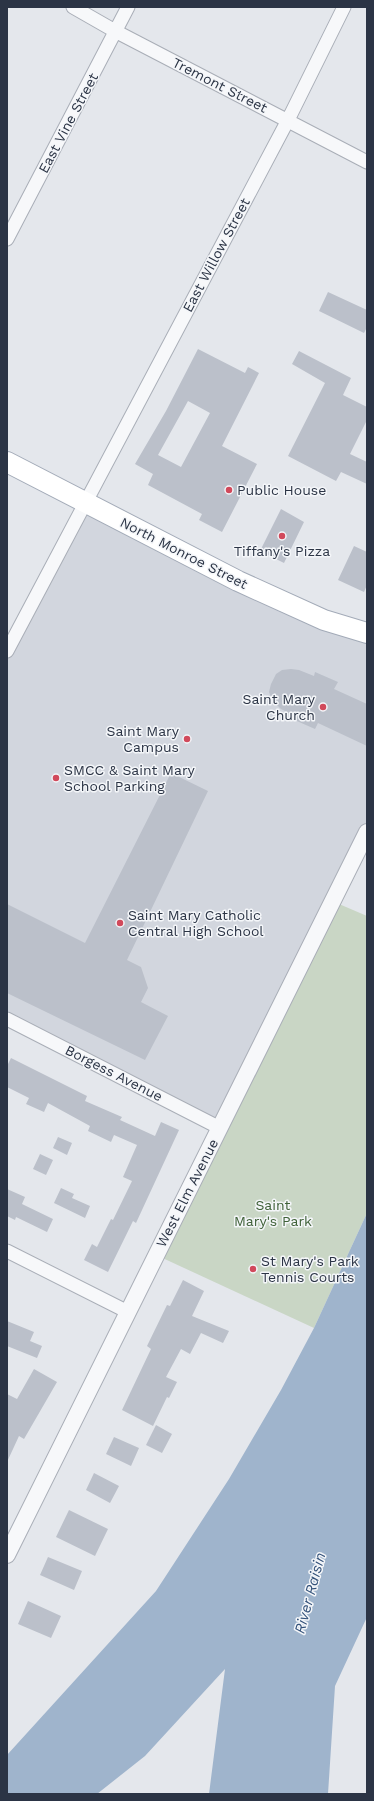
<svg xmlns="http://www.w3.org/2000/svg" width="374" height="1801" font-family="'Work Sans',sans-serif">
<rect width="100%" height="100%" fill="#e4e7ec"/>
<!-- built -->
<path fill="#d2d6de" d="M 84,502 L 367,633 L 367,827 L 220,1128 L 7,1019 L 7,651 Z"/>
<!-- green -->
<path fill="#c9d6c5" d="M 332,901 L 367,916 L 367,1213 L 314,1328 L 156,1255 Z"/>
<!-- water -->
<path fill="#9fb4cc" d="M 367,1213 L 367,1617 L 335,1686 L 328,1794 L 209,1794 L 225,1669 L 145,1756 L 97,1794 L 7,1794 L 7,1755 L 156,1591 L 229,1479 L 281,1390 L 314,1328 Z"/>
<!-- building -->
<path fill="#bbc0ca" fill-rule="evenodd" d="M 328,292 L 367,310 L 367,327 L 364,333 L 319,311 Z
M 198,349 L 245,373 L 248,367 L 259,373 L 222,446 L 257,464 L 222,532 L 199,520 L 202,514 L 148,485 L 153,474 L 135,464 L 166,411 ZM 188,401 L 210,413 L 181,467 L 158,455 Z
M 299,351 L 351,378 L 343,395 L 367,407 L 367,420 L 350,454 L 367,462 L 367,484 L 341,472 L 336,481 L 288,456 L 325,383 L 292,364 Z
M 281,509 L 304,522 L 284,563 L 260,551 Z
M 354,546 L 367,552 L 367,585 L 364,592 L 338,580 Z
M 291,669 L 299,670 L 314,676 L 315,672 L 338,682 L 334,689 L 367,704 L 367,746 L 318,723 L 315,729 L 290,718 L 291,714 L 281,709 L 272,700 L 269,692 L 271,684 L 276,674 L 282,670 Z
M 171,773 L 208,791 L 127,960 L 141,967 L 148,988 L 141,1002 L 168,1016 L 145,1060 L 7,993 L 7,904 L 85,943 Z
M 11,1058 L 87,1096 L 85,1101 L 122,1117 L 120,1120 L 155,1136 L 161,1122 L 179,1130 L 136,1223 L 133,1221 L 108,1272 L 84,1260 L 92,1244 L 97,1247 L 111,1219 L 113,1220 L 132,1181 L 123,1177 L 137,1145 L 114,1135 L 111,1142 L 88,1131 L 90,1126 L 48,1103 L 44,1112 L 26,1104 L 29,1098 L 7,1087 L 7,1066 Z
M 58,1137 L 72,1143 L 67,1155 L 53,1148 Z
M 40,1154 L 53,1160 L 46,1175 L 33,1169 Z
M 61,1188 L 74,1194 L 72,1198 L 90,1206 L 85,1218 L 54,1203 Z
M 7,1189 L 25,1197 L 22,1204 L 53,1219 L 47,1232 L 16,1217 L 15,1220 L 7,1216 Z
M 183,1280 L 204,1291 L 192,1316 L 229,1331 L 223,1343 L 201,1333 L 190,1354 L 181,1349 L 166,1377 L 177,1382 L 169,1398 L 167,1397 L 153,1426 L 122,1410 L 151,1349 L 147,1346 L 167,1305 L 170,1306 Z
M 7,1321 L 34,1332 L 30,1341 L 42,1346 L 37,1358 L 7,1346 Z
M 34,1369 L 57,1382 L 24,1439 L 19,1436 L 7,1462 L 7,1394 L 17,1399 Z
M 156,1425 L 172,1434 L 162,1453 L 146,1445 Z
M 114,1437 L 139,1448 L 131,1466 L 106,1454 Z
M 94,1473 L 119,1486 L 110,1503 L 86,1490 Z
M 69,1510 L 108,1529 L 95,1556 L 56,1537 Z
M 48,1557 L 82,1571 L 74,1590 L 40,1575 Z
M 28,1601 L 61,1616 L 51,1638 L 18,1624 Z"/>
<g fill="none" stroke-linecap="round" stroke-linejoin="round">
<defs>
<path id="minor" d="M 73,7 L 115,31 L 367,162
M 7,239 L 128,7
M 7,651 L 288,120 L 344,7
M 7,1019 L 220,1128
M 7,1251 L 128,1312"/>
<path id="tertiary" d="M 7,1555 L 367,832"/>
<path id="primary" d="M 7,462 L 238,581 L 324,620 L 367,633"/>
</defs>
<!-- minor casing -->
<use href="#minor" stroke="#a9aeb7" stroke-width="15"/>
<!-- tertiary casing -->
<use href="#tertiary" stroke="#a9aeb7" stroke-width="18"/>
<!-- primary casing -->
<use href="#primary" stroke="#a3abb8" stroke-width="22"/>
<!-- minor -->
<use href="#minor" stroke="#f7f8fa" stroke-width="13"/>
<!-- tertiary -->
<use href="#tertiary" stroke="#f7f8fa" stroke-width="16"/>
<!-- primary -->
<use href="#primary" stroke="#fff" stroke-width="20"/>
</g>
<!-- markers -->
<g fill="#d1495b" stroke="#f4f6f9" stroke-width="1.5">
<circle cx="229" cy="490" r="4"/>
<circle cx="282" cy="536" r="4"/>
<circle cx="323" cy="707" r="4"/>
<circle cx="187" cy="739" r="4"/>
<circle cx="56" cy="778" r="4"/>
<circle cx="120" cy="923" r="4"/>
<circle cx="253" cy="1269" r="4"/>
</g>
<g text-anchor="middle" stroke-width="3" stroke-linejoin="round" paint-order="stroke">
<!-- street labels -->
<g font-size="14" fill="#2b3445" stroke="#f4f6f9">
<text transform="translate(220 85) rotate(27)" y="5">Tremont Street</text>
<text transform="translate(68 123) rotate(-62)" y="5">East Vine Street</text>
<text transform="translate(216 255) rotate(-62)" y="5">East Willow Street</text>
<text transform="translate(184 553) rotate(27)" y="5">North Monroe Street</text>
<text transform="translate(114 1073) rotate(27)" y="5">Borgess Avenue</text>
<text transform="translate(187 1193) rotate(-63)" y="5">West Elm Avenue</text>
</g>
<!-- poi labels -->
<g font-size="14" fill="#2b3445" stroke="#f4f6f9" text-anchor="start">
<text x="237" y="495">Public House</text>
<text x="282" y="556" text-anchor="middle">Tiffany's Pizza</text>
<text x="315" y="704" text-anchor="end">Saint Mary<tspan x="315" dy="16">Church</tspan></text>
<text x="179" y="736" text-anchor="end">Saint Mary<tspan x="179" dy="16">Campus</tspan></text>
<text x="64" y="775">SMCC &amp; Saint Mary<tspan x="64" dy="16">School Parking</tspan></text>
<text x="128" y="920">Saint Mary Catholic<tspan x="128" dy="16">Central High School</tspan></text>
<text x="261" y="1266">St Mary's Park<tspan x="261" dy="16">Tennis Courts</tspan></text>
</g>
<!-- park labels -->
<g font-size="14" fill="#3f6138" stroke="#f4f6f9">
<text x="273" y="1210">Saint<tspan x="273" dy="16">Mary's Park</tspan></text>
</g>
<!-- water labels -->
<g font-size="15" font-style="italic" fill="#34527a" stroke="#f4f6f9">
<text transform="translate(310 1593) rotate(-75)" y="5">River Raisin</text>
</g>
</g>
<!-- border -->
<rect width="374" height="1801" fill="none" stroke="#2b3445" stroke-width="16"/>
</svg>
